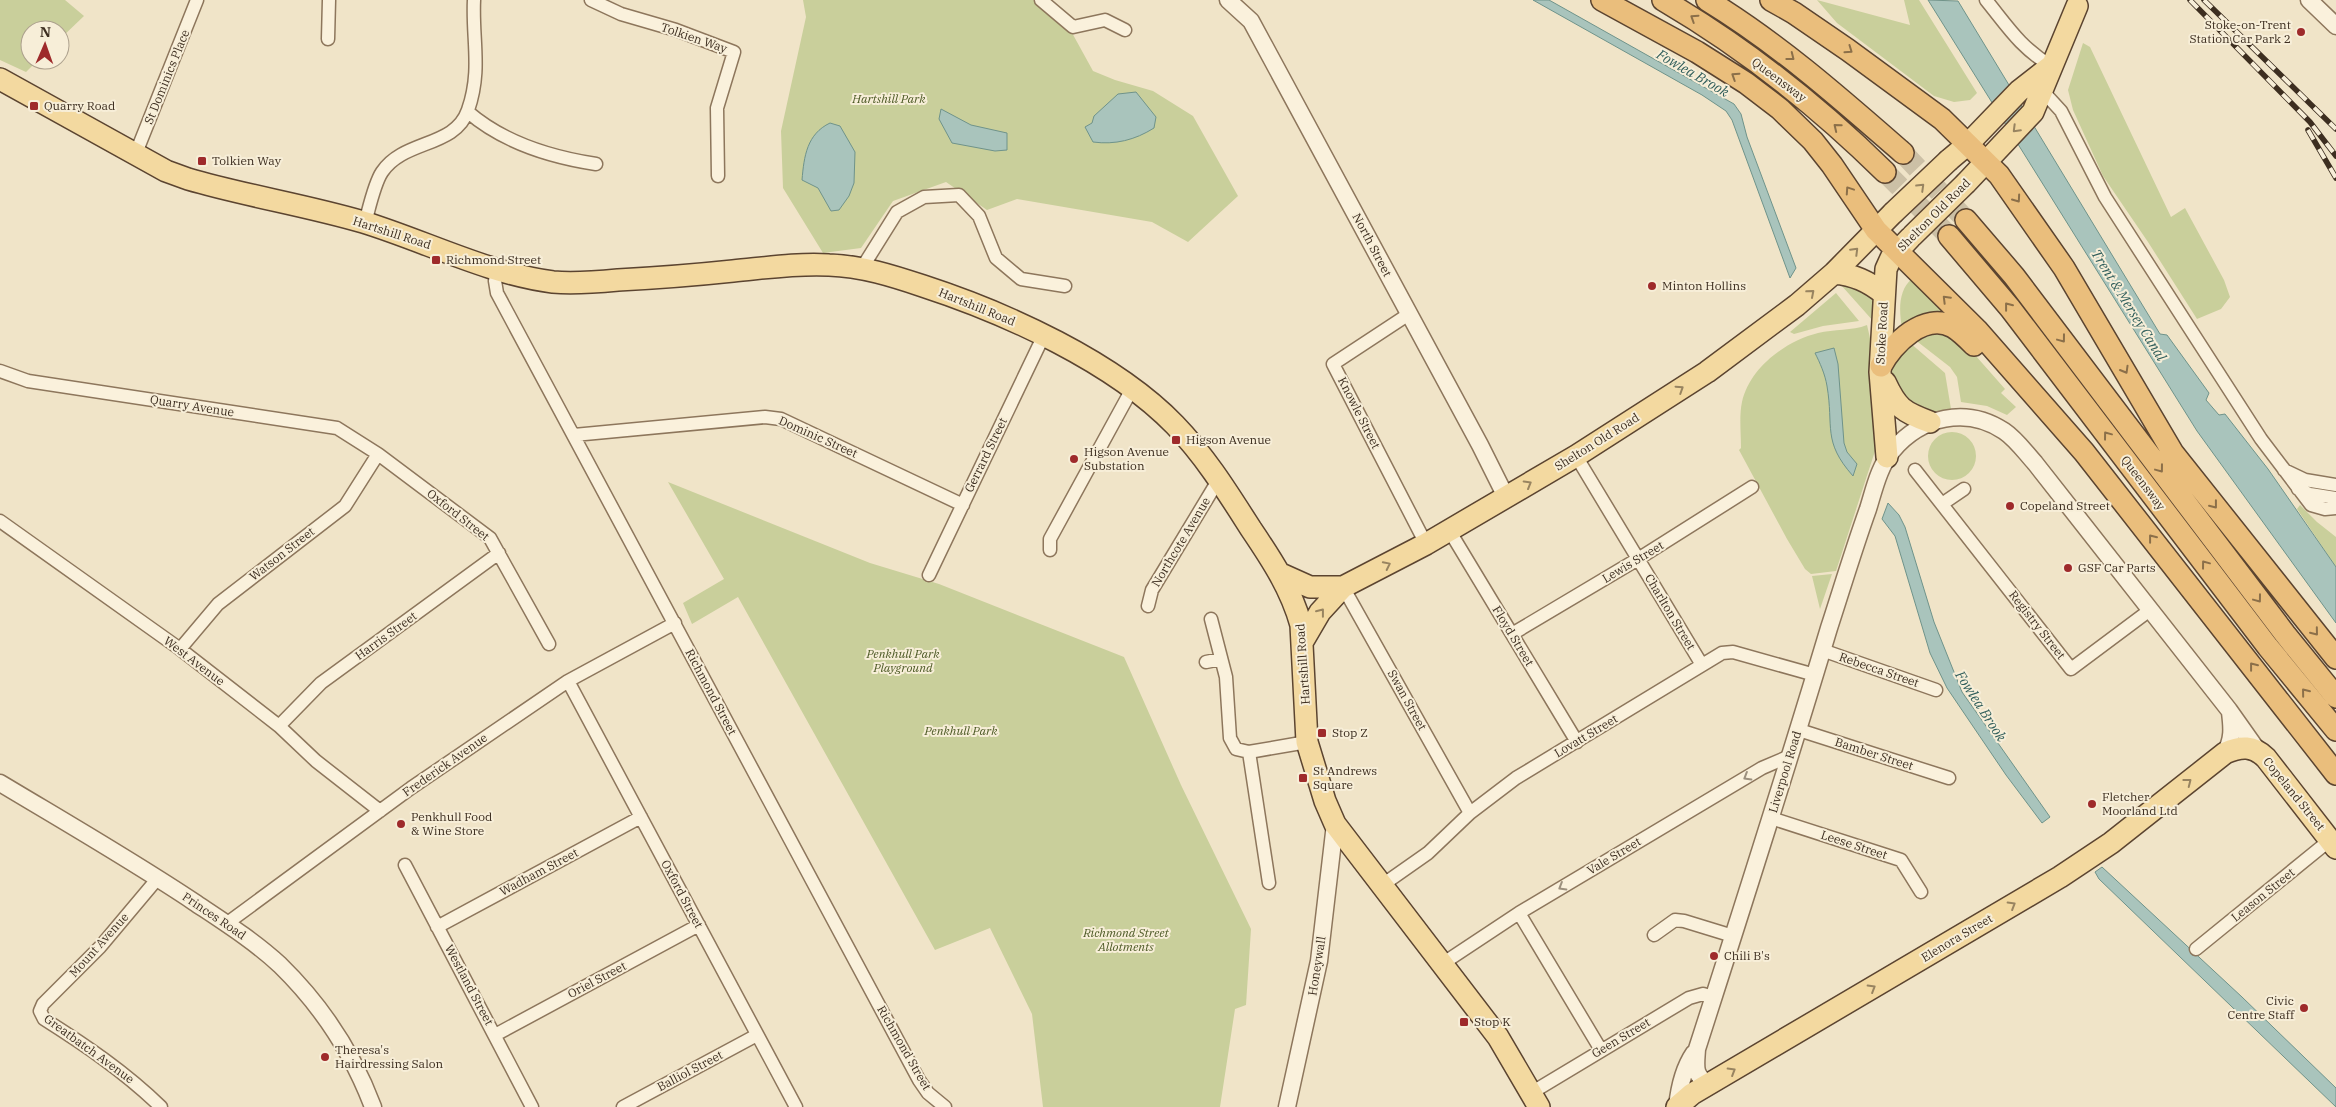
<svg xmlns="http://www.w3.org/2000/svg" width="2336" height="1107" font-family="'IBM Plex Serif',serif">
<rect width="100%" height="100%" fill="#f0e4c8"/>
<!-- green -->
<path fill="#c9cf9b" d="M 0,0 L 65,0 L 84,16 L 60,39 L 60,30 L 30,30 L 30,60 L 38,60 L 26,72 L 0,60 Z
M 803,0 L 1033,0 L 1071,31 L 1093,71 L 1115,80 L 1153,91 L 1193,116 L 1238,196 L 1188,242 L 1152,222 L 1017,199 L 987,210 L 946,182 L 893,201 L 861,248 L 823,253 L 783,188 L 781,131 L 806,17 Z
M 1817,0 L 1910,25 L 1904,0 L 1919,0 L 1977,93 L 1970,100 L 1954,102 L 1934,96 L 1837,23 Z
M 2083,43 L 2090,47 L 2171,217 L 2185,208 L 2224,280 L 2230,297 L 2221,309 L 2197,319 L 2148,242 L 2103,176 L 2073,110 L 2068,90 Z
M 1912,279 L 1951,318 L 1902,328 C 1899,311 1898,290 1912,279 Z
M 1848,282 L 1873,298 L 1874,322 L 1841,285 Z
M 1836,293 L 1859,321 L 1823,326 L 1794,334 L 1790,332 Z
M 1867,325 L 1870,338 L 1876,448 L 1836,571 L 1811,574 L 1805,569 L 1787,539 L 1739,450 L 1741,448 C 1741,433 1739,416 1742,402 C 1750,367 1786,341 1818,333 C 1834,329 1852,331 1867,325 Z
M 1927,333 L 1946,334 L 1968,347 L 2005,389 L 2001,393 L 2016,407 L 2007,415 L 1987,406 L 1961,402 L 1957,377 L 1950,367 L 1914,339 Z
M 1909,342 L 1945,373 L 1951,409 L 1923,414 L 1910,408 L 1891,381 L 1891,366 Z
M1928 456a24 24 0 1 1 48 0a24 24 0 1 1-48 0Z
M 668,482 L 870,563 L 939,584 L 1124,657 L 1181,785 L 1251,929 L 1246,1005 L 1235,1009 L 1220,1107 L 1043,1107 L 1032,1014 L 990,928 L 935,950 L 738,597 L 692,624 L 683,603 L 724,579 Z
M 2300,505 L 2317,522 L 2336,537 L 2336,567 L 2297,509 Z
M 1832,574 L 1820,609 L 1812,576 Z"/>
<!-- water -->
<path fill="#a9c4bc" stroke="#6f938a" d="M 1533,0 L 1549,0 L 1734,104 L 1741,114 L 1747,137 L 1796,268 L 1790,278 L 1732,120 L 1726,111 L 1702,95 Z
M 1928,0 L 1958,1 L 2160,334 L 2167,335 L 2209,393 L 2206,400 L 2219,415 L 2225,414 L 2268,469 L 2336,567 L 2336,623 L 2197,431 Z
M 1136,92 L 1156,117 L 1154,128 C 1135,140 1115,145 1093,142 L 1085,127 L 1092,123 L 1094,116 L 1118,94 Z
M 941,109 L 971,125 L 1007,133 L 1007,150 L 995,151 L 952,143 L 939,119 Z
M 830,123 L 840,126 L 855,152 L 854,183 L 849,196 L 839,210 L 831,211 L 818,188 L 802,180 C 804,156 807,134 830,123 Z
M 1834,348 L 1838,364 L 1844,443 L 1847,452 L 1857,464 L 1853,476 C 1822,441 1834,427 1827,386 C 1825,374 1820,363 1815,353 Z
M 1888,503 L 1899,515 L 1905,527 L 1934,622 L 1962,692 L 2050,817 L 2042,823 L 2006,775 L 1947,688 L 1930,653 L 1895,536 L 1882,519 Z
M 2102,867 L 2242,997 L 2336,1088 L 2336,1107 L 2099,879 L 2095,872 Z"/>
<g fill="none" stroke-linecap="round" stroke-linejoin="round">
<!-- trunk-tunnel -->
<path stroke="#ccc0a6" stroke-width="21" stroke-dasharray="21 11" stroke-linecap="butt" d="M 1903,153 L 1966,220
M 1885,172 L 1949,236"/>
<defs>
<path id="minor" d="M 591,0 L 621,14 L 676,30 L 734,52 L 717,108 L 718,176
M 1041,0 L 1073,27 L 1105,20 L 1125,30
M 1986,0 C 2008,27 2020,47 2051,66
M 328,39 L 329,0
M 2038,86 L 2061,111 L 2105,197 L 2261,439 L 2311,505 L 2325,509 L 2336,508
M 468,112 C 504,143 550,157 596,164
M 136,153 L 197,0
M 365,223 C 369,209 374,184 382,172 C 404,139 455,148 468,110 C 482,70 472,39 474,0
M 497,268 L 495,281 L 497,293 L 919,1080 L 928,1093 L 945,1107
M 862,268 L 897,212 L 924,197 L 959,195 L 979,216 L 996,258 L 1021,279 L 1065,286
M 1409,314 L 1333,364 L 1426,544
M 0,371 L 28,381 L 337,428 L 378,454 L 490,538 L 549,644
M 574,435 L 765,417 L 781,419 L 963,505
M 1576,456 L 1702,665
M 1915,470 L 2071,669 L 2150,610
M 2284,470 L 2305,480 L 2336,485
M 2298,489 L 2310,494 L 2336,498
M 1942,504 L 1964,489
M 0,521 L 180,649 L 279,726 L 316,761 L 380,811
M 1449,530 L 1577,742
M 1050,550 L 1050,539 L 1132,389
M 929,575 L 1044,335
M 1343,587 L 1470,813
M 1148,606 L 1152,590 L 1219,479
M 1211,619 L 1226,677 L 1230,738 L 1236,749 L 1249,752 L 1269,883
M 1512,634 L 1638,559 L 1752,487
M 180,649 L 218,604 L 345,506 L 378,454
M 1822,650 L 1936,690
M 1206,662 L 1221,659
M 568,681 L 796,1107
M 279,726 L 321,683 L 499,553
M 1799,730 L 1949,778
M 1249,752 L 1307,742
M 1771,818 L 1901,860 L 1921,892
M 405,865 L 532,1107
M 158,878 L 100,947 L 43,1004 L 40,1011 L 44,1019 C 85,1045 125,1072 161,1107
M 1381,886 L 1428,853 L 1470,813 L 1516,778 L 1722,653 L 1733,652 L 1815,675
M 1519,913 L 1601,1050
M 226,924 L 411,788 L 568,681 L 675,623
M 437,927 L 641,817
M 1654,935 L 1675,920 L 1684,921 L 1733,936
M 2196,949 L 2330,840
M 1442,964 L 1519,913 L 1762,768 L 1790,756
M 495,1035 L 699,925
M 1531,1093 L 1689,998 L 1703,994 L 1713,997
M 623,1107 L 757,1035"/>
<path id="tertiary" d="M 1228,0 L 1251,21 L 1480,445 L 1506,497
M 2309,0 L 2336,26
M 2225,753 C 2233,739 2232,728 2230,712
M 0,783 C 65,822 131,860 194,902 C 224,922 254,941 280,965 C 321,1005 353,1054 373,1107
M 1709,1085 C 1693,1074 1696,1067 1697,1049 C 1742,909 1787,768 1829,628 C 1842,588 1854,548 1868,509 C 1874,490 1879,466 1893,450 C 1921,417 1966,406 2004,431 C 2016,439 2025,452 2035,463 L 2229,710 L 2258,751
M 1287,1107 L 1319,961 L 1335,824
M 1677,1107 C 1679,1088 1683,1069 1694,1053"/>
<path id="primary" d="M 0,79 L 166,171 L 188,179 C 246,196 305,205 363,222 C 425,241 489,274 553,282 C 574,284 597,282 618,280 C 656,278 695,275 733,271 C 765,268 797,263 829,265 C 862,266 893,276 923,286 C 1006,313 1114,362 1175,425 C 1205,456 1228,493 1251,529 C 1272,560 1291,589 1301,625 L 1307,742 L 1325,801 L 1335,824 L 1498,1037 L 1539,1107
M 1949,160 L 1968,144 L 2019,91 L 2051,66
M 1966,183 L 2033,112 L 2077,6
M 1834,273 C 1854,275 1868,281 1884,294
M 1885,382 C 1897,408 1903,412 1930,422
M 1887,457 L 1880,372 L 1886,269 L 1891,258 L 1910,238
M 1281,574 L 1310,587 L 1343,587
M 1303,641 L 1320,612 L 1343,587 L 1426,544 L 1576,456 L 1707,372 L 1797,305 L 1834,273 L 1893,213
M 1677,1107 L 1692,1094 L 2060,877 L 2111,843 L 2225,753 C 2241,746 2253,745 2266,758 L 2336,848"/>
<path id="trunk" d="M 1602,0 L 1697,52 L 1746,83 L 1780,109 L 1813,141 L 1832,165 L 1876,230 L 1977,330 L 2084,452 L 2336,774
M 1663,0 C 1743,47 1819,107 1885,172
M 1707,0 C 1779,44 1840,98 1903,153
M 1771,0 L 1794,13 L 1848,50 L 1942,119 L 1999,175 L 2064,268 L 2173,453 L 2336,658
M 1966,220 L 2014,276 L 2285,634 L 2336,697
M 1949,236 L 2010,308 L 2268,647 L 2336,730
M 1881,366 C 1892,344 1925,311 1953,327 C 1960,331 1968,339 1974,345"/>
</defs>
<!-- minor casing -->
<use href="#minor" stroke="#8d765c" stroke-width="15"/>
<!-- tertiary casing -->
<use href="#tertiary" stroke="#8d765c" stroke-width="19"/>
<!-- primary casing -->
<use href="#primary" stroke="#5b4430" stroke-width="24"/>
<!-- trunk casing -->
<use href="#trunk" stroke="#5b4430" stroke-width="24"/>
<!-- minor -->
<use href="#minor" stroke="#faf1dc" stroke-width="12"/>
<!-- tertiary -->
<use href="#tertiary" stroke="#faf1dc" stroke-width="16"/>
<!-- primary -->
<use href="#primary" stroke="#f3d9a0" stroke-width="21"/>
<!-- trunk -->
<use href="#trunk" stroke="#eabe7c" stroke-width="21"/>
<defs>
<path id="rail" d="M 2190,0 L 2310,122 L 2336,156
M 2204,0 L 2336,129
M 2308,130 L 2336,178"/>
</defs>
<!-- rail casing -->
<use href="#rail" stroke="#3d2e20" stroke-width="5.5"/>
<!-- rail -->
<use href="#rail" stroke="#f7eed8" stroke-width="4" stroke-dasharray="11" stroke-linecap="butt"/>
<defs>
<path id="primary-bridge" d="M 1893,213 L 1949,160
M 1912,236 L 1966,183"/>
</defs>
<!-- primary-bridge casing -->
<use href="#primary-bridge" stroke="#5b4430" stroke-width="24" stroke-linecap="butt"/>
<!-- primary-bridge -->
<use href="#primary-bridge" stroke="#f3d9a0" stroke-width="21"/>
</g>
<!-- one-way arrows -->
<defs><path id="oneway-chevron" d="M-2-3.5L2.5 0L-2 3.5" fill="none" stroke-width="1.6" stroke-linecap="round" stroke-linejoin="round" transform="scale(1.25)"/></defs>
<g stroke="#8b6f49">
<use href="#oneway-chevron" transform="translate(1694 18) rotate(-147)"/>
<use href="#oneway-chevron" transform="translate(1849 50) rotate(35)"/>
<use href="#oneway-chevron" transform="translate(1791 57) rotate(38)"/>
<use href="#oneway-chevron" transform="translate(1735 76) rotate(-147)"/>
<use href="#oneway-chevron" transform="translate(1837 127) rotate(-141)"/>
<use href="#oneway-chevron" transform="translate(1849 190) rotate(-124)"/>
<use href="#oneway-chevron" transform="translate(2017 199) rotate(55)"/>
<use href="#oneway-chevron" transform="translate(1946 299) rotate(-135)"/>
<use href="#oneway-chevron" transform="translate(2008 306) rotate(-128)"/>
<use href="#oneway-chevron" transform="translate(2062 339) rotate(53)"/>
<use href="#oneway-chevron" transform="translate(2125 370) rotate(60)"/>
<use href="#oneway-chevron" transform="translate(2107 435) rotate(-127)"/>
<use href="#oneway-chevron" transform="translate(2160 469) rotate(53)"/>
<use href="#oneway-chevron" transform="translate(2214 505) rotate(52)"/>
<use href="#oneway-chevron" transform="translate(2152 538) rotate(-128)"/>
<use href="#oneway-chevron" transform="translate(2205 564) rotate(-127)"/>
<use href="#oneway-chevron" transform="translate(2258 599) rotate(53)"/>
<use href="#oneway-chevron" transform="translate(2315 632) rotate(51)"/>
<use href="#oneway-chevron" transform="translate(2253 666) rotate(-128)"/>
<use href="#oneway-chevron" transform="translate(2305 692) rotate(-129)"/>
</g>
<g stroke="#988460">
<use href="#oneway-chevron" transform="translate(2016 129) rotate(135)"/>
<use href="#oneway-chevron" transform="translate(1921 187) rotate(-44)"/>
<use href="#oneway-chevron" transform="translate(1855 251) rotate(-45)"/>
<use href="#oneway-chevron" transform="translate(1811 293) rotate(-41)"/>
<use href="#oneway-chevron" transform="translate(1680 389) rotate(-33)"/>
<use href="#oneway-chevron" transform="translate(1528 484) rotate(-30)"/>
<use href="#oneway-chevron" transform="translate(1387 565) rotate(-26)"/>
<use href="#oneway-chevron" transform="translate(1321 612) rotate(-52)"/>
<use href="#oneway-chevron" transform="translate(2188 782) rotate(-38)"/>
<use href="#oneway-chevron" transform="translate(2012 905) rotate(-31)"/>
<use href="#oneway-chevron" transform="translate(1872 988) rotate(-31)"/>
<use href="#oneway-chevron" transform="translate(1732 1071) rotate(-31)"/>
</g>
<g stroke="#9c907e">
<use href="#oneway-chevron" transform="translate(1747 777) rotate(149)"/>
<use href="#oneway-chevron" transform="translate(1562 887) rotate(149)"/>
</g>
<!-- markers -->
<g fill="#9e2a2b" stroke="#f7eed8" stroke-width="2">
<circle cx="2301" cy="32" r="5"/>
<rect x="29" y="101" width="10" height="10" rx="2.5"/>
<rect x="197" y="156" width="10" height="10" rx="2.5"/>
<rect x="431" y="255" width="10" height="10" rx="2.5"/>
<circle cx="1652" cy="286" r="5"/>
<rect x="1171" y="435" width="10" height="10" rx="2.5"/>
<circle cx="1074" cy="459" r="5"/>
<circle cx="2010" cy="506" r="5"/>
<circle cx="2068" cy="568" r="5"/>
<rect x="1317" y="728" width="10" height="10" rx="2.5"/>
<rect x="1298" y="773" width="10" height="10" rx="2.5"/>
<circle cx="2092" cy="804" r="5"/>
<circle cx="401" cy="824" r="5"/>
<circle cx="1714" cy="956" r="5"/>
<circle cx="2304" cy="1008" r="5"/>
<rect x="1459" y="1017" width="10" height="10" rx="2.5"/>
<circle cx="325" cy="1057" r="5"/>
</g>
<g text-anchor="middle" stroke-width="4" stroke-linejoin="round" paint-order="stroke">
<!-- poi labels -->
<g font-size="12" fill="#3d2e20" stroke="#f7eed8" text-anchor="start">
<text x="2291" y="29" text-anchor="end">Stoke-on-Trent<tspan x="2291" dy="14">Station Car Park 2</tspan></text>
<text x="44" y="110">Quarry Road</text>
<text x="212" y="165">Tolkien Way</text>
<text x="446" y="264">Richmond Street</text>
<text x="1662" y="290">Minton Hollins</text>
<text x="1186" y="444">Higson Avenue</text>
<text x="1084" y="456">Higson Avenue<tspan x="1084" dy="14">Substation</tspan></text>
<text x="2020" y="510">Copeland Street</text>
<text x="2078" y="572">GSF Car Parts</text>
<text x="1332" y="737">Stop Z</text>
<text x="1313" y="775">St Andrews<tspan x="1313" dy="14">Square</tspan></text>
<text x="2102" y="801">Fletcher<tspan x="2102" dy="14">Moorland Ltd</tspan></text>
<text x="411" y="821">Penkhull Food<tspan x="411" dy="14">&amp; Wine Store</tspan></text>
<text x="1724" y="960">Chili B's</text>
<text x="2294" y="1005" text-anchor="end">Civic<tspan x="2294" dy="14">Centre Staff</tspan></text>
<text x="1474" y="1026">Stop K</text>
<text x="335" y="1054">Theresa's<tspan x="335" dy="14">Hairdressing Salon</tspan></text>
</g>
<!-- street labels -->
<g font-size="12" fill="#3d2e20" stroke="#f7eed8">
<text transform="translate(694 38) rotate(19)" y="4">Tolkien Way</text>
<text transform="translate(167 77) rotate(-68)" y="4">St Dominics Place</text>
<text transform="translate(1779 80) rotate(37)" y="4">Queensway</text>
<text transform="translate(1934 215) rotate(-45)" y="4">Shelton Old Road</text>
<text transform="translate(392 233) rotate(18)" y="4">Hartshill Road</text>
<text transform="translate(1372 245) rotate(62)" y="4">North Street</text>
<text transform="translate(977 307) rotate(22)" y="4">Hartshill Road</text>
<text transform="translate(1882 333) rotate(-87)" y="4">Stoke Road</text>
<text transform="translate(192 406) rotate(9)" y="4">Quarry Avenue</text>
<text transform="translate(1359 413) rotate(63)" y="4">Knowle Street</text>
<text transform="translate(818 437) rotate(24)" y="4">Dominic Street</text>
<text transform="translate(1597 442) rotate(-32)" y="4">Shelton Old Road</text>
<text transform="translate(986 455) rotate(-64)" y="4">Gerrard Street</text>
<text transform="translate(2143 483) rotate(53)" y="4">Queensway</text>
<text transform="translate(458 515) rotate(38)" y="4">Oxford Street</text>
<text transform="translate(1181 542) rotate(-59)" y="4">Northcote Avenue</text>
<text transform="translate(282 554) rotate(-38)" y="4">Watson Street</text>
<text transform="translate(1633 562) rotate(-31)" y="4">Lewis Street</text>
<text transform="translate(1670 612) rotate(59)" y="4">Charlton Street</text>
<text transform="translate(2037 625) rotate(52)" y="4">Registry Street</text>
<text transform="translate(386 636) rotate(-36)" y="4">Harris Street</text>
<text transform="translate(1513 636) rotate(59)" y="4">Floyd Street</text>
<text transform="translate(194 661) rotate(37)" y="4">West Avenue</text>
<text transform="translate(1303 664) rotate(-94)" y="4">Hartshill Road</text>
<text transform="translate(1879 670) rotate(19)" y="4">Rebecca Street</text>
<text transform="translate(711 692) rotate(62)" y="4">Richmond Street</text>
<text transform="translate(1407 700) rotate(61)" y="4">Swan Street</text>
<text transform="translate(1586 736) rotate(-31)" y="4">Lovatt Street</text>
<text transform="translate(1874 754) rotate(18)" y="4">Bamber Street</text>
<text transform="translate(445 765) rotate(-35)" y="4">Frederick Avenue</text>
<text transform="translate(1785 772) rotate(-73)" y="4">Liverpool Road</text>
<text transform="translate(2294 794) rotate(51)" y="4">Copeland Street</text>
<text transform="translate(1854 845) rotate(18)" y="4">Leese Street</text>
<text transform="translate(1614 856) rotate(-31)" y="4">Vale Street</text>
<text transform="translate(539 872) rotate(-28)" y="4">Wadham Street</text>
<text transform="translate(682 894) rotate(62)" y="4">Oxford Street</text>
<text transform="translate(2263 895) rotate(-39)" y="4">Leason Street</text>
<text transform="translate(214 916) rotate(34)" y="4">Princes Road</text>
<text transform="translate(1957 938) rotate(-31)" y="4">Elenora Street</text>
<text transform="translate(99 945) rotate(-48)" y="4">Mount Avenue</text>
<text transform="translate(1317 966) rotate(-81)" y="4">Honeywall</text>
<text transform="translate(597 980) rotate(-28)" y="4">Oriel Street</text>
<text transform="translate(469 985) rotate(62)" y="4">Westland Street</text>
<text transform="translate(1621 1038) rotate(-31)" y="4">Geen Street</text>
<text transform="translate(904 1048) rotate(60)" y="4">Richmond Street</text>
<text transform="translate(89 1049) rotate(36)" y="4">Greatbatch Avenue</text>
<text transform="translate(690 1071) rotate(-28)" y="4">Balliol Street</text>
</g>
<!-- park labels -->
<g font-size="12" font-style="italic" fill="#4d5a26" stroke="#f7eed8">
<text x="889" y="103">Hartshill Park</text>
<text x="903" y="658">Penkhull Park<tspan x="903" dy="14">Playground</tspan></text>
<text x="961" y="735">Penkhull Park</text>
<text x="1126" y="937">Richmond Street<tspan x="1126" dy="14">Allotments</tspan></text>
</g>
<!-- water labels -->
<g font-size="14" font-style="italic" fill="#2f5d5a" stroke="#f7eed8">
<text transform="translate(1693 73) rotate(30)" y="5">Fowlea Brook</text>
<text transform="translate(2129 305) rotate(58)" y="5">Trent &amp; Mersey Canal</text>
<text transform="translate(1981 706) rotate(57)" y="5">Fowlea Brook</text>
</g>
</g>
<!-- north arrow -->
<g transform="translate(45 45) rotate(2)"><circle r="24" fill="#f7eed8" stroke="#ada18e"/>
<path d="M0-4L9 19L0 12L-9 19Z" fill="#9e2a2b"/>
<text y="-8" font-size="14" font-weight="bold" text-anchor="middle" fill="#3d2e20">N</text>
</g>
</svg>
